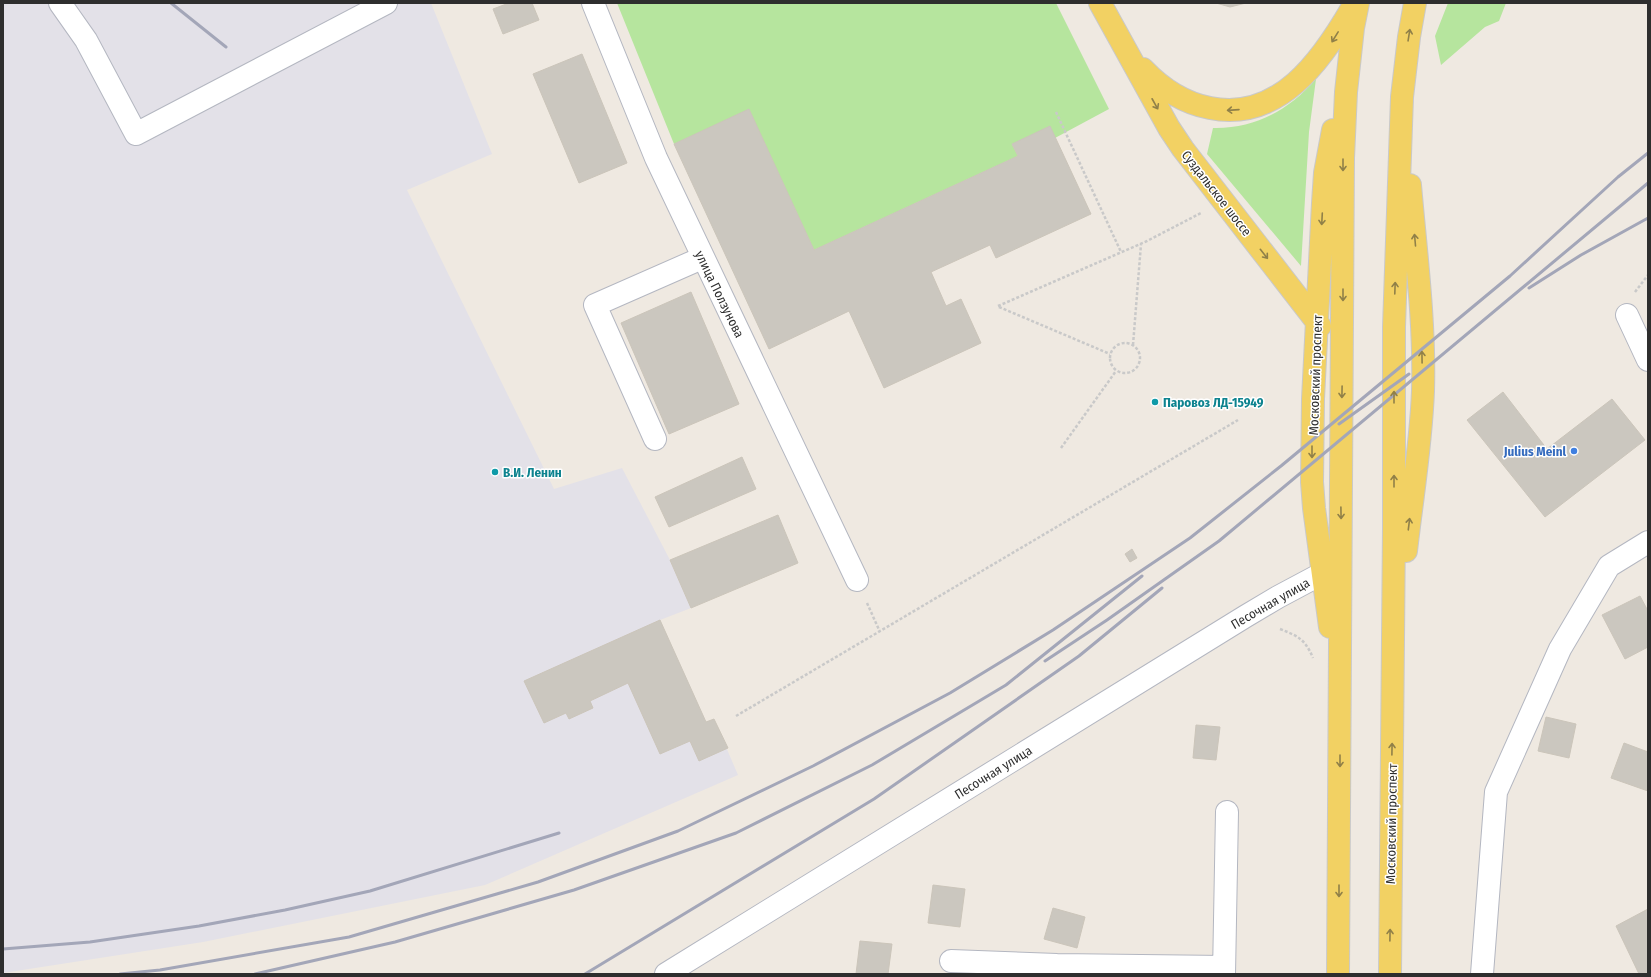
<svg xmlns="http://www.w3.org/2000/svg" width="1651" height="977" font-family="'Fira Sans Condensed',sans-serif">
<rect width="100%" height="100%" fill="#efe9e1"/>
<!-- industrial -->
<path fill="#e3e1e8" d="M 3,3 L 431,3 L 492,154 L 407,190 L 554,489 L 622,468 L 670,560 L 691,608 L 660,620 L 706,722 L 714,719 L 738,775 L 485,885 L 203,942 L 3,973 Z"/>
<!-- green -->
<path fill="#b6e59e" d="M 617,3 L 1056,3 L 1109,109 L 1055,138 L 1012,144 L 1018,156 L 814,250 L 749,110 L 674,144 Z
M 1448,3 L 1506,3 L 1499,21 L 1485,27 L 1441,65 L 1435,36 Z
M 1316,79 L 1309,132 L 1301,266 L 1207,154 L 1213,128 C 1255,129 1289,110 1316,79 Z"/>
<!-- building -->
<path fill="#cbc7bf" stroke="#cbc5ba" d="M 509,3 L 532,3 L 539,20 L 503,34 L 493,9 Z
M 1216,3 L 1246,3 L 1230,7 Z
M 582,54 L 627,163 L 579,183 L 533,74 Z
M 749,109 L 814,250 L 1018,156 L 1012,144 L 1050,126 L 1091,214 L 996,258 L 990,245 L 931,272 L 946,306 L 961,299 L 981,343 L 884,388 L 849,311 L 769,349 L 674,144 Z
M 691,292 L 739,404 L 669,434 L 621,323 Z
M 1503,392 L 1547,449 L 1612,399 L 1645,440 L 1545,517 L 1467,420 Z
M 742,457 L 756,489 L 669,527 L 655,497 Z
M 778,515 L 798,563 L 691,608 L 670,560 Z
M 1132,549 L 1137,558 L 1130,562 L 1125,554 Z
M 1640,596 L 1648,611 L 1648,647 L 1625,659 L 1602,615 Z
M 660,620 L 706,722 L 714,719 L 728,748 L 699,761 L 690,741 L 660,754 L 628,683 L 590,701 L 593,708 L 569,719 L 566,713 L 544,723 L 524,681 Z
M 1546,717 L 1576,724 L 1569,758 L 1538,751 Z
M 1196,725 L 1220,727 L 1216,760 L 1193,758 Z
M 1624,743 L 1648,752 L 1648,791 L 1611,778 Z
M 933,885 L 965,889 L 960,927 L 928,923 Z
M 1053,908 L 1085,917 L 1077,948 L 1044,939 Z
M 1648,909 L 1648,974 L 1639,974 L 1616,926 Z
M 860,941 L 892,944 L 888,974 L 856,974 Z"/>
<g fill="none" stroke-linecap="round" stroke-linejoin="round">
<defs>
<path id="minor" d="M 60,3 L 86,40 L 136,134 L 386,3
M 593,3 L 656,158 L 857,580
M 1627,315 L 1648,360
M 655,439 L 595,305 L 702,258
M 951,961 L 1057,965 L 1224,967
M 666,974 L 1246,616 L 1278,597 L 1323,573
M 1224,974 L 1227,812
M 1482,974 L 1496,792 L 1560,649 L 1609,566 L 1648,542"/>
<path id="major" d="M 1100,3 L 1169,128 L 1183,149 L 1320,326
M 1350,43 L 1358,3
M 1143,69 C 1162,89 1183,103 1210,108 C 1279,122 1322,60 1352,8
M 1406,551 C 1412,498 1421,445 1423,391 C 1425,323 1416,254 1410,185
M 1330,627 L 1314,508 L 1312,482 L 1313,399 L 1323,203 L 1325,173 L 1333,130
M 1338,974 L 1343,158 L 1346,92 L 1353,28
M 1390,974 L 1394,528 L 1394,327 L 1402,97 L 1409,37 L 1415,3"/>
</defs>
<!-- minor casing -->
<use href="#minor" stroke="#b4b7c1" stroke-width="24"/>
<!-- major casing -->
<use href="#major" stroke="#c9c9c9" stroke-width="24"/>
<!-- path -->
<path stroke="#c9c9c9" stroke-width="2.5" stroke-dasharray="3 2" stroke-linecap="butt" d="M 1056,112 L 1121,252
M 1635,292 L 1648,275
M 998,306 L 1147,241 L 1201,213
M 999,307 L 1110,354
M1110 358a15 15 0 1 1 30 0a15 15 0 1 1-30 0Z
M 1133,345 L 1141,244
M 1061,448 L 1116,371
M 867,603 L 880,632
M 1280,629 C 1298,636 1305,639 1313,658
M 736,716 L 1238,420"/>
<!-- minor -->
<use href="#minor" stroke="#fff" stroke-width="22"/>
<!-- major -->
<use href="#major" stroke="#f2d163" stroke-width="22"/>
<!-- rail -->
<path stroke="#a3a6b8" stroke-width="3" d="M 171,3 L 226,47
M 1529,288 L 1581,255 L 1648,218
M 1339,424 L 1409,374
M 1045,661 L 1107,620 L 1219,541 L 1648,183
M 3,949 L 90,942 L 199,926 L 285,910 L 370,891 L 559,833
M 120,974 L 160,970 L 349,937 L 538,882 L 678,831 L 813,766 L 950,693 L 1053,630 L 1190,538 L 1281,466 L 1510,276 L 1618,177 L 1648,153
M 255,974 L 395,942 L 574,890 L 736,833 L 872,765 L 1006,685 L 1142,576
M 585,974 L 874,799 L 1079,656 L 1162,588"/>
</g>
<!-- one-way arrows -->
<defs><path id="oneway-shaft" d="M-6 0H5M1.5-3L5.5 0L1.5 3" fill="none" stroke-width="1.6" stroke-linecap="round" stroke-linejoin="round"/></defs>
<g stroke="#908048">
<use href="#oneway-shaft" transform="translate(1409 35) rotate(-81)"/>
<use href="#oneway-shaft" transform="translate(1335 37) rotate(122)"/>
<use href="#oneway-shaft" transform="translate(1155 104) rotate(61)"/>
<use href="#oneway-shaft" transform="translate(1233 110) rotate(176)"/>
<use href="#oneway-shaft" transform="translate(1343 165) rotate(90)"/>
<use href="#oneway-shaft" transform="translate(1322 219) rotate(93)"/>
<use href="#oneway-shaft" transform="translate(1415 240) rotate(-95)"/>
<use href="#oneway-shaft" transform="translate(1264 254) rotate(52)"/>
<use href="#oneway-shaft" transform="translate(1395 288) rotate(-88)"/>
<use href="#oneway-shaft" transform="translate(1343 295) rotate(90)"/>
<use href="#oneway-shaft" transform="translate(1422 357) rotate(-91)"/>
<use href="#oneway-shaft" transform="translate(1342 392) rotate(91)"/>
<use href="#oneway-shaft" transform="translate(1394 397) rotate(-90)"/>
<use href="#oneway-shaft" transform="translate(1312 452) rotate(90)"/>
<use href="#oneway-shaft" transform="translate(1394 481) rotate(-90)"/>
<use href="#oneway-shaft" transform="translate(1341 513) rotate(89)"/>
<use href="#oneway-shaft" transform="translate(1409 524) rotate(-83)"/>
<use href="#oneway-shaft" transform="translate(1392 749) rotate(-89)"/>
<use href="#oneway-shaft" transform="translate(1340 761) rotate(90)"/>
<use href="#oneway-shaft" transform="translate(1339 891) rotate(90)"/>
<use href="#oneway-shaft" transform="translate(1390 935) rotate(-89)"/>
</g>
<!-- markers -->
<g fill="#0f9aa8" stroke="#fff" stroke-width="1.5">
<circle cx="1155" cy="402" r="4"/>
<circle cx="495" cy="472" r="4"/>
</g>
<circle fill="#3f7fe0" stroke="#fff" stroke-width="1.5" cx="1574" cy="451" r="4"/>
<g text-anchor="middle" stroke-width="3" stroke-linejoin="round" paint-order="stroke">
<!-- street labels -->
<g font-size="13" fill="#2e2e2e" stroke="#fff">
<text transform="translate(1217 193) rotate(52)" y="5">Суздальское шоссе</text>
<text transform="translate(720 294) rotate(64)" y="5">улица Ползунова</text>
<text transform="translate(1315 375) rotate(-88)" y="5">Московский проспект</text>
<text transform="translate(1270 603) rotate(-30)" y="5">Песочная улица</text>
<text transform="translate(993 772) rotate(-32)" y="5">Песочная улица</text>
<text transform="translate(1391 824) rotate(-89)" y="5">Московский проспект</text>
</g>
<!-- culture labels -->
<g font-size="13" font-weight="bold" fill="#0d838f" stroke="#fff" text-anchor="start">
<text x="1163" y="407">Паровоз ЛД-15949</text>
<text x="503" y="477">В.И. Ленин</text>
</g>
<!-- shop labels -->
<g font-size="13" font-weight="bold" fill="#366cbe" stroke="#fff" text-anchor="end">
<text x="1566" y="456">Julius Meinl</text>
</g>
</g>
<!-- border -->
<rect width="1651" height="977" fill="none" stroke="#2e2e2e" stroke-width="8"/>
</svg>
